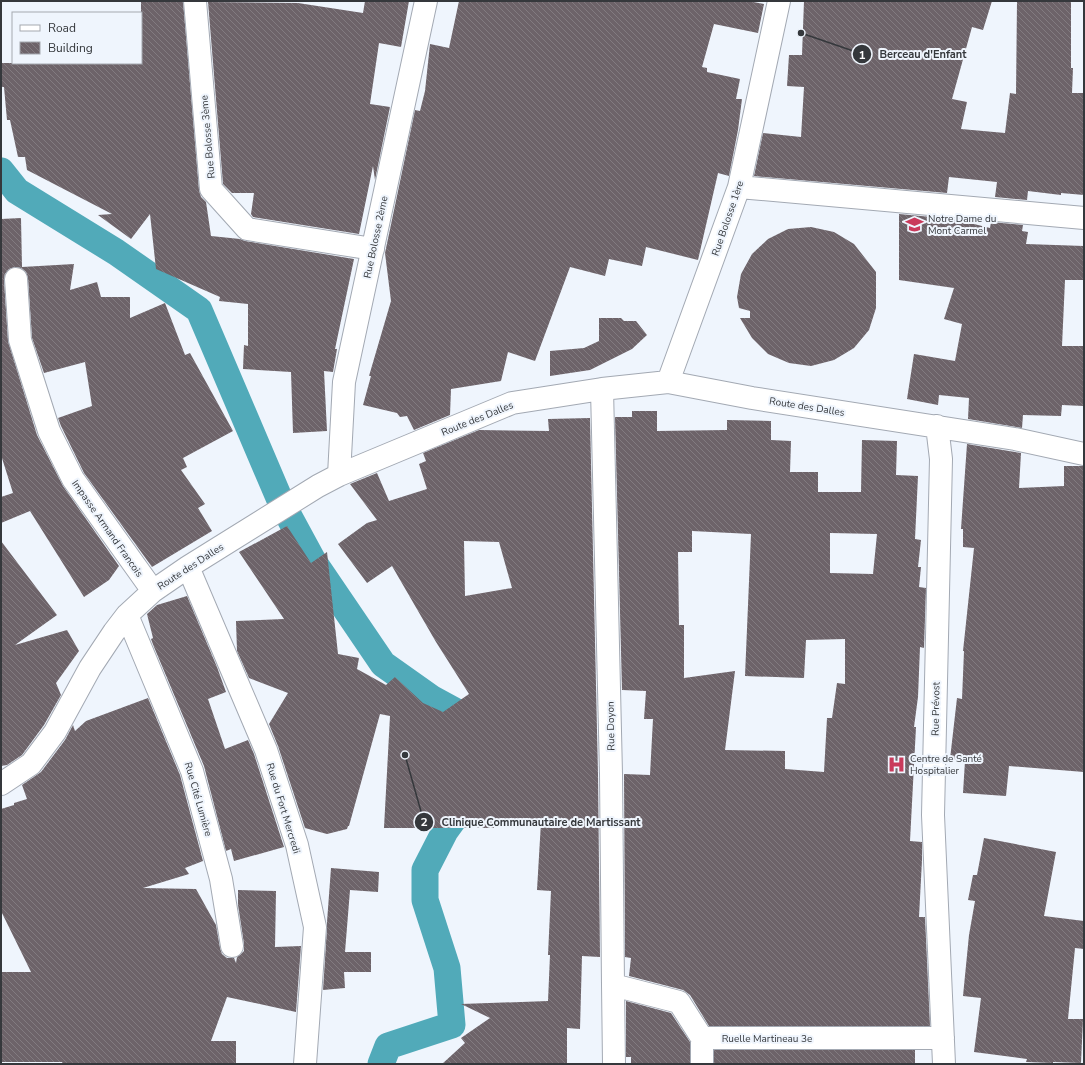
<svg xmlns="http://www.w3.org/2000/svg" width="1085" height="1065" font-family="'Nunito Sans',sans-serif">
<defs>
<pattern id="building-back-hatch" width="6" height="6" patternUnits="userSpaceOnUse"><rect width="6" height="6" fill="#6d6369"/><path d="M-1 5l2 2M0 0l6 6M5-1l2 2" fill="none" stroke="#827b80"/></pattern>
</defs>
<rect width="100%" height="100%" fill="#eff5fd"/>
<g fill="none" stroke-linecap="round" stroke-linejoin="round">
<!-- canal -->
<path stroke="#51aab9" stroke-width="27" d="M 1,171 L 17,191 L 116,252 L 199,310 L 280,500 L 313,561 L 383,664 L 431,698 L 477,723 L 478,729
M 381,1064 L 388,1046 L 452,1025 L 447,968 L 425,900 L 425,870 L 445,831 L 469,798"/>
</g>
<!-- building -->
<path fill="url(#building-back-hatch)" fill-rule="evenodd" d="M 141,1 L 183,1 L 199,190 L 201,197 L 206,202 L 211,236 L 240,239 L 245,241 L 354,259 L 335,349 L 337,349 L 333,372 L 324,371 L 327,431 L 293,433 L 291,372 L 243,369 L 244,345 L 248,346 L 248,304 L 219,301 L 220,297 L 156,269 L 150,214 L 131,239 L 98,215 L 112,214 L 27,170 L 25,157 L 18,157 L 10,120 L 7,120 L 4,87 L 1,87 L 1,63 L 141,63 Z
M 365,1 L 409,1 L 401,47 L 379,43 L 370,104 L 390,107 L 375,180 L 373,166 L 359,234 L 253,217 L 251,214 L 254,193 L 232,193 L 223,184 L 208,2 L 298,3 L 363,13 Z
M 459,1 L 748,1 L 764,4 L 758,33 L 714,24 L 702,67 L 707,68 L 707,72 L 740,79 L 736,99 L 742,99 L 738,130 L 729,176 L 718,173 L 698,260 L 646,247 L 642,266 L 609,259 L 605,276 L 570,267 L 535,361 L 508,352 L 501,381 L 451,389 L 450,415 L 414,430 L 407,416 L 400,417 L 397,413 L 363,405 L 371,376 L 369,376 L 391,301 L 385,253 L 415,110 L 420,111 L 425,91 L 430,44 L 449,48 Z
M 804,1 L 863,1 L 895,2 L 895,1 L 992,1 L 983,30 L 972,27 L 952,99 L 967,102 L 961,129 L 1005,133 L 1010,93 L 1016,94 L 1017,1 L 1071,1 L 1071,68 L 1073,68 L 1072,93 L 1084,93 L 1084,195 L 1061,193 L 1061,195 L 1028,191 L 1027,200 L 995,197 L 997,182 L 949,177 L 947,193 L 754,176 L 763,133 L 801,137 L 804,87 L 787,86 L 789,55 L 802,55 Z
M 899,214 L 954,219 L 990,228 L 991,222 L 1023,225 L 1022,231 L 1028,232 L 1026,244 L 1084,246 L 1084,280 L 1065,280 L 1062,346 L 1084,346 L 1084,406 L 1062,405 L 1061,416 L 1023,415 L 1022,428 L 968,419 L 969,398 L 939,395 L 938,405 L 907,399 L 914,354 L 955,361 L 962,324 L 944,319 L 954,288 L 899,280 Z
M 21,218 L 22,267 L 74,264 L 70,290 L 97,282 L 101,297 L 130,297 L 130,318 L 165,303 L 185,355 L 190,353 L 233,431 L 183,458 L 187,467 L 181,470 L 205,504 L 198,508 L 212,531 L 152,567 L 84,473 L 61,426 L 58,418 L 92,406 L 85,362 L 44,373 L 32,338 L 28,278 L 26,272 L 21,268 L 15,267 L 9,269 L 5,274 L 4,280 L 8,341 L 37,435 L 63,486 L 119,566 L 109,580 L 84,597 L 30,511 L 1,523 L 1,497 L 13,493 L 1,455 L 1,219 Z
M 811,227 L 834,232 L 854,244 L 876,272 L 876,308 L 869,330 L 854,348 L 834,360 L 811,366 L 789,363 L 768,354 L 752,338 L 740,318 L 750,318 L 750,311 L 739,308 L 737,297 L 741,274 L 752,254 L 768,239 L 788,229 Z
M 599,318 L 621,318 L 624,321 L 636,321 L 647,335 L 632,349 L 590,370 L 550,376 L 550,351 L 584,348 L 599,341 Z
M 632,411 L 657,411 L 657,431 L 727,430 L 727,420 L 771,421 L 771,440 L 791,441 L 790,472 L 818,472 L 818,492 L 861,492 L 862,440 L 897,441 L 896,475 L 918,476 L 915,539 L 921,540 L 918,567 L 921,567 L 919,587 L 926,588 L 924,648 L 920,647 L 918,697 L 914,727 L 916,727 L 910,841 L 922,842 L 922,860 L 919,917 L 925,917 L 930,1026 L 709,1026 L 690,995 L 683,990 L 629,976 L 631,958 L 625,957 L 624,774 L 650,775 L 653,719 L 644,719 L 646,691 L 622,690 L 615,417 L 632,417 ZM 692,531 L 751,534 L 745,676 L 804,678 L 806,640 L 845,639 L 845,684 L 837,683 L 832,718 L 827,718 L 824,772 L 785,769 L 785,751 L 725,750 L 735,671 L 684,678 L 684,625 L 679,625 L 678,552 L 692,552 ZM 830,533 L 877,534 L 873,574 L 830,573 Z
M 590,418 L 598,774 L 600,957 L 582,956 L 580,1029 L 567,1028 L 567,1064 L 442,1064 L 465,1043 L 461,1038 L 490,1018 L 461,1004 L 548,1001 L 550,955 L 548,955 L 551,891 L 537,890 L 541,822 L 494,822 L 494,828 L 384,828 L 390,716 L 380,714 L 349,826 L 348,826 L 347,829 L 327,834 L 305,828 L 278,746 L 269,724 L 288,693 L 249,678 L 237,651 L 236,621 L 284,619 L 239,552 L 287,526 L 311,563 L 327,552 L 338,654 L 359,658 L 357,669 L 386,685 L 395,677 L 423,703 L 443,712 L 469,694 L 436,642 L 392,566 L 367,583 L 338,544 L 367,523 L 377,520 L 350,484 L 377,473 L 389,501 L 427,489 L 419,464 L 426,461 L 423,453 L 479,430 L 549,431 L 548,419 ZM 464,541 L 499,542 L 512,588 L 465,596 Z
M 967,444 L 1021,453 L 1019,488 L 1064,486 L 1064,466 L 1084,466 L 1084,772 L 1009,766 L 1006,796 L 963,793 L 965,761 L 950,759 L 957,698 L 962,699 L 964,651 L 963,651 L 974,548 L 963,547 L 963,529 L 961,529 Z
M 1,541 L 57,615 L 15,645 L 67,630 L 79,651 L 56,683 L 61,695 L 44,725 L 22,755 L 7,765 L 1,766 Z
M 187,596 L 217,667 L 226,692 L 208,699 L 225,749 L 248,740 L 254,754 L 284,847 L 234,861 L 231,849 L 226,851 L 204,766 L 154,647 L 151,639 L 153,638 L 147,614 L 157,605 Z
M 148,698 L 180,775 L 203,861 L 185,868 L 189,874 L 143,888 L 196,889 L 216,925 L 220,948 L 222,954 L 227,958 L 234,958 L 236,963 L 237,957 L 240,955 L 244,951 L 244,944 L 238,905 L 238,890 L 276,891 L 275,947 L 301,946 L 296,1012 L 227,997 L 211,1041 L 236,1041 L 236,1064 L 63,1064 L 62,1062 L 1,1062 L 1,972 L 31,972 L 1,911 L 1,809 L 14,805 L 14,803 L 27,799 L 22,785 L 41,772 L 65,740 L 73,725 L 75,731 L 86,721 Z
M 984,838 L 1056,852 L 1044,916 L 1084,921 L 1084,949 L 1075,948 L 1068,1019 L 1083,1019 L 1081,1063 L 1053,1062 L 1053,1063 L 1026,1062 L 1027,1059 L 974,1052 L 981,998 L 963,996 L 969,935 L 975,901 L 968,900 L 973,875 L 977,875 Z
M 331,868 L 379,872 L 378,892 L 350,890 L 345,952 L 371,952 L 371,972 L 344,972 L 345,988 L 323,990 L 327,928 L 327,922 Z
M 626,1001 L 671,1013 L 690,1042 L 690,1064 L 631,1064 L 631,1057 L 626,1057 Z
M 714,1050 L 915,1050 L 915,1064 L 714,1064 Z"/>
<g fill="none" stroke-linecap="round" stroke-linejoin="round">
<defs>
<path id="street" d="M 195,1 L 211,189 L 247,229 L 373,249
M 739,187 L 1084,218
M 16,279 L 20,340 L 49,431 L 73,479 L 153,591
M 668,382 L 739,187 L 779,1
M 602,389 L 611,774 L 613,985 L 614,1064
M 937,426 L 941,459 L 933,815 L 944,1064
M 339,475 L 344,382 L 426,1
M 188,567 L 266,750 L 297,845 L 315,927 L 305,1064
M 127,615 L 192,771 L 221,879 L 232,946
M 1,784 L 31,764 L 55,732 L 90,668 L 114,632 L 127,615 L 153,591 L 188,567 L 318,486 L 339,475 L 512,403 L 602,389 L 668,382 L 752,398 L 1015,439 L 1084,454
M 613,985 L 679,1002 L 702,1038 L 943,1038
M 702,1038 L 702,1064"/>
</defs>
<!-- street casing -->
<use href="#street" stroke="#a3a9b3" stroke-width="24"/>
<!-- street -->
<use href="#street" stroke="#fff" stroke-width="22"/>
</g>
<!-- icons -->
<defs>
<symbol id="school-bare" viewBox="-9 -9 18 18"><path d="M0-5L7-2L0 1L-7-2ZM-4 1L0 2.5L4 1V4Q0 6-4 4Z" fill="#c93a5b" stroke="#eff5fd" stroke-width="2.5" paint-order="stroke"/></symbol>
<symbol id="hospital-bare" viewBox="-9 -9 18 18"><path d="M-5-5h3v3.5h4V-5h3V5h-3V1.5h-4V5h-3Z" fill="#c93a5b" stroke="#eff5fd" stroke-width="2.5" paint-order="stroke"/></symbol>
</defs>
<g fill-rule="evenodd">
<use href="#school-bare" x="902" y="212" width="25" height="25"/>
<use href="#hospital-bare" x="884" y="752" width="25" height="25"/>
</g>
<g text-anchor="middle" stroke-width="4" stroke-linejoin="round" paint-order="stroke">
<!-- street labels -->
<g font-size="10" fill="#35383c" stroke="#eff5fd">
<text transform="translate(207 137) rotate(-95)" y="4">Rue Bolosse 3ème</text>
<text transform="translate(727 218) rotate(-71)" y="4">Rue Bolosse 1ère</text>
<text transform="translate(375 237) rotate(-78)" y="4">Rue Bolosse 2ème</text>
<text transform="translate(807 406) rotate(9)" y="4">Route des Dalles</text>
<text transform="translate(477 418) rotate(-22)" y="4">Route des Dalles</text>
<text transform="translate(108 528) rotate(55)" y="4">Impasse Armand Francois</text>
<text transform="translate(190 566) rotate(-33)" y="4">Route des Dalles</text>
<text transform="translate(935 709) rotate(-89)" y="4">Rue Prévost</text>
<text transform="translate(610 726) rotate(-91)" y="4">Rue Doyon</text>
<text transform="translate(199 799) rotate(74)" y="4">Rue Cité Lumière</text>
<text transform="translate(284 808) rotate(73)" y="4">Rue du Fort Mercredi</text>
<text x="767" y="1042">Ruelle Martineau 3e</text>
</g>
<!-- poi labels -->
<g font-size="10" fill="#35383c" stroke="#eff5fd" text-anchor="start">
<text x="928" y="222">Notre Dame du<tspan x="928" dy="12">Mont Carmel</tspan></text>
<text x="910" y="762">Centre de Santé<tspan x="910" dy="12">Hospitalier</tspan></text>
</g>
</g>
<!-- callouts -->
<path fill="none" stroke="#35383c" stroke-width="1.5" d="M801 33L862 54M405 755L424 822"/>
<g fill="#35383c" stroke="#eff5fd" stroke-width="1.5">
<circle cx="801" cy="33" r="4"/>
<circle cx="405" cy="755" r="4"/>
<circle cx="862" cy="54" r="10"/>
<circle cx="424" cy="822" r="10"/>
</g>
<g font-size="12" text-anchor="middle" font-weight="bold" fill="#fff">
<text x="862" y="59">1</text>
<text x="424" y="826">2</text>
</g>
<g font-size="11" text-anchor="middle" font-weight="bold" fill="#35383c" stroke="#eff5fd" stroke-width="4" stroke-linejoin="round" paint-order="stroke">
<text x="923" y="58">Berceau d'Enfant</text>
<text x="541" y="826">Clinique Communautaire de Martissant</text>
</g>
<!-- border -->
<rect width="1085" height="1065" fill="none" stroke="#35383c" stroke-width="4"/>
<!-- legend -->
<rect x="12" y="12" width="130" height="52" fill="#eff5fd" stroke="#a5a9b0"/>
<rect x="20" y="25" width="20" height="6" fill="#ffffff" stroke="#a5a9b0"/>
<text x="48" y="32" font-size="12" fill="#35383c">Road</text>
<rect x="20" y="42" width="20" height="12" fill="url(#building-back-hatch)" stroke="#a5a9b0"/>
<text x="48" y="52" font-size="12" fill="#35383c">Building</text>
</svg>
